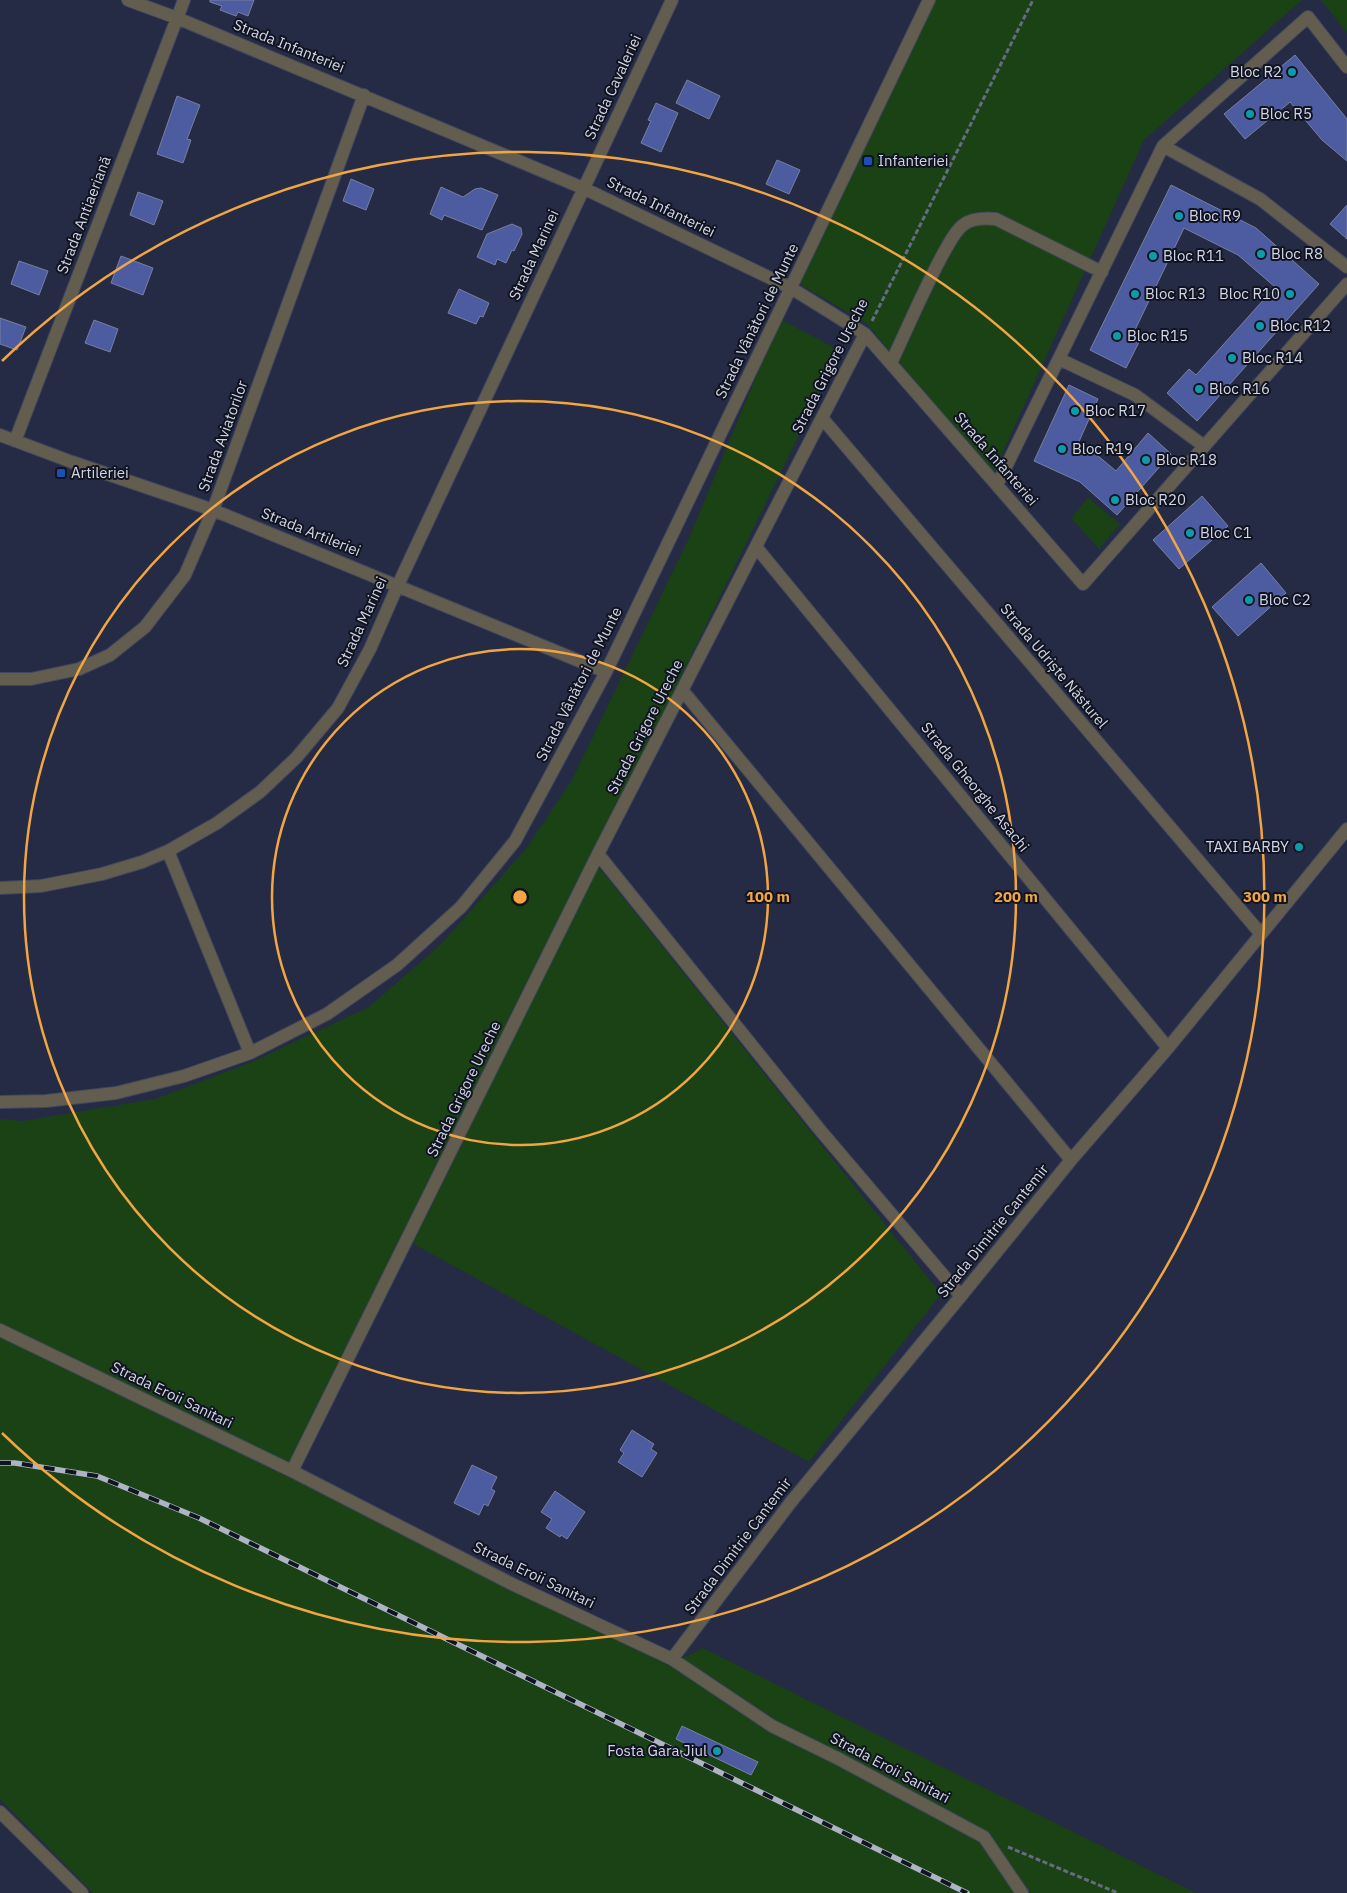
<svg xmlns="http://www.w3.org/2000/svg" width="1347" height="1893" font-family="'IBM Plex Sans',sans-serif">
<rect width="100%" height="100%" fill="#252b45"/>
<!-- green -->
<path fill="#1a4214" d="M 933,0 L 1302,0 L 1144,140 L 993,474 L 866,323 L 796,282 Z
M 1321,0 L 1347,0 L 1347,33 Z
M 780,319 L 840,351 L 592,859 L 941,1294 L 809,1462 L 401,1237 L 291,1474 L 668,1665 L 703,1648 L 1196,1893 L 93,1893 L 0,1799 L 0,1119 L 23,1121 L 155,1099 L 252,1062 L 369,1007 L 440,945 L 525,850 L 572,780 L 690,536 Z
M 1088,498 L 1120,524 L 1099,549 L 1071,518 Z"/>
<!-- building -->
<path fill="#4d5ba1" stroke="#7780a0" d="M 210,0 L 254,0 L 248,16 L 238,12 L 236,16 L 220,10 L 222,6 L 210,2 Z
M 1295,55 L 1347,119 L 1347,161 L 1322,140 L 1290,102 L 1245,139 L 1224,114 Z
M 687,80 L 720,96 L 709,119 L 676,103 Z
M 177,96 L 200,105 L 187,139 L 191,140 L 183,163 L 157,154 Z
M 656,103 L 678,113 L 661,152 L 641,143 L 651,121 L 648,120 Z
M 777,160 L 800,170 L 789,194 L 766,184 Z
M 351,179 L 374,189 L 366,210 L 343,201 Z
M 1171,185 L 1256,228 L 1319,284 L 1197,421 L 1167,393 L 1189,369 L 1196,375 L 1275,287 L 1238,255 L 1184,228 L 1133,334 L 1141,338 L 1126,368 L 1090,350 Z
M 441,187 L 463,197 L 475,189 L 481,188 L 498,195 L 482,230 L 444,215 L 442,220 L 430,214 Z
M 138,192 L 163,201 L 154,225 L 130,215 Z
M 1347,205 L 1347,239 L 1330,224 Z
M 512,224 L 521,228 L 522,234 L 514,251 L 512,250 L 506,263 L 497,259 L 495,265 L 477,257 L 487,234 Z
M 121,256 L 153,268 L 143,295 L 111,283 Z
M 19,261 L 48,271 L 39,295 L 11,284 Z
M 459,289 L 489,303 L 483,317 L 480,316 L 476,324 L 448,313 Z
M 0,318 L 26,327 L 17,350 L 0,344 Z
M 94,320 L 118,329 L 110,352 L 85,343 Z
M 1069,385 L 1098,399 L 1077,446 L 1097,455 L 1116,471 L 1148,433 L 1171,454 L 1117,515 L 1080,482 L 1034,461 Z
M 1202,496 L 1228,526 L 1179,569 L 1153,540 Z
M 1261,563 L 1286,593 L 1238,636 L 1212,607 Z
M 632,1430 L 654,1444 L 651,1449 L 657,1453 L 642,1477 L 618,1462 L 624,1453 L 620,1450 Z
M 472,1465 L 497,1477 L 491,1489 L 495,1491 L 488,1506 L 484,1504 L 479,1515 L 454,1503 Z
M 555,1491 L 585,1512 L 567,1539 L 561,1535 L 560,1537 L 546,1528 L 552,1519 L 541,1512 Z
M 682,1726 L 758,1762 L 751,1775 L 676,1739 Z"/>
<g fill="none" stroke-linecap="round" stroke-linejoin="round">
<defs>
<path id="minor" d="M 128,0 L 177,18 L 583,188 L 791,288 L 865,334 L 1083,584 L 1347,284
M 1163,146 L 1260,199 L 1347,267
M 1059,359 L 1135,395 L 1204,446
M 891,363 C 908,327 924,289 943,254 C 949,244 954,232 963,225 C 972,218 985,218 996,219 L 1102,272
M 822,418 L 1261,934
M 0,435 L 72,462 L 213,510 L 606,672
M 15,441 L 184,0
M 997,485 L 1163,146 L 1308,17 L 1347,67
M 756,547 L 1168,1048
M 0,679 L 31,679 L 79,669 L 110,655 L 145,627 L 185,575 L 213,510 L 364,95
M 682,690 L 1071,1160
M 168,851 L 250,1053
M 598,854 L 820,1130 L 961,1296
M 0,888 L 41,886 L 102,874 L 142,862 L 168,851 L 217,823 L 260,792 L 296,758 L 338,708 L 370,649 L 398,585 L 672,0
M 0,1102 L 46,1101 L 116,1093 L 184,1076 L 250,1053 L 327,1014 L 397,965 L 461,907 L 515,841 L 606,672 L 929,0
M 0,1330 L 292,1471 L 512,1584 L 672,1659 L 772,1726 L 839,1759 L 984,1837 L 1022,1893
M 292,1471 L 598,854 L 865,334
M 672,1659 L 791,1502 L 961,1296 L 1071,1160 L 1168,1048 L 1347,829
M 0,1812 L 82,1893"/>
</defs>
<!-- minor casing -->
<use href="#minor" stroke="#41465f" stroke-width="14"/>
<!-- path -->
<path stroke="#656b82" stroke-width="3" stroke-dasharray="5 2.5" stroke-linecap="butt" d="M 872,321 L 1033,0
M 1008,1847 L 1118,1893"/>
<!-- minor -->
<use href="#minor" stroke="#625d4f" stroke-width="12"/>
<defs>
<path id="rail" d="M 0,1463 L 15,1463 L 97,1476 L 199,1518 L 967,1893"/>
</defs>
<!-- rail casing -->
<use href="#rail" stroke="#aeb3c6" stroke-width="5.5"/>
<!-- rail -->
<use href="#rail" stroke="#111420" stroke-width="4" stroke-dasharray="11" stroke-linecap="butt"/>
</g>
<!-- distance rings -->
<g fill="none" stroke="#f2a541" stroke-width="2.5">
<circle cx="520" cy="897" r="248"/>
<circle cx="520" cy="897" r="496"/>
<path d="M2 361A745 745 0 1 1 2 1433"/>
</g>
<!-- markers -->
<g fill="#0f9aa8" stroke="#111420" stroke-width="2">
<circle cx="1292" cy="72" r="5"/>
<circle cx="1250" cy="114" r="5"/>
<circle cx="1179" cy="216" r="5"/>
<circle cx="1261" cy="254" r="5"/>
<circle cx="1153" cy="256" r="5"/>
<circle cx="1135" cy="294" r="5"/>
<circle cx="1290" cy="294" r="5"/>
<circle cx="1260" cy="326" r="5"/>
<circle cx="1117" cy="336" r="5"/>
<circle cx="1232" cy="358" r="5"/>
<circle cx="1199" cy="389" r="5"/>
<circle cx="1075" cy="411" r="5"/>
<circle cx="1062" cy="449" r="5"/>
<circle cx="1146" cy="460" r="5"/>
<circle cx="1115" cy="500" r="5"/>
<circle cx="1190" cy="533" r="5"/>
<circle cx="1249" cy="600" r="5"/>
<circle cx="1299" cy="847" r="5"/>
<circle cx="717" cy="1751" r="5"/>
</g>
<g fill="#1a4fb4" stroke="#111420" stroke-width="2">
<rect x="863" y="156" width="10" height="10" rx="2.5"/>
<rect x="56" y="468" width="10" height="10" rx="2.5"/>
</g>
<g text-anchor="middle" stroke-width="4" stroke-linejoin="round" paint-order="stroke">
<!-- street labels -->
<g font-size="15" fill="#d1d6e7" stroke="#111420">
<text transform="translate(289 46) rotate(22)" y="5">Strada Infanteriei</text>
<text transform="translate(613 87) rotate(-65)" y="5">Strada Cavaleriei</text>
<text transform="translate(661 207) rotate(26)" y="5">Strada Infanteriei</text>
<text transform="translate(84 215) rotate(-69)" y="5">Strada Antiaeriană</text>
<text transform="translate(534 255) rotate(-65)" y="5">Strada Marinei</text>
<text transform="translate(757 321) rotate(-64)" y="5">Strada Vânători de Munte</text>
<text transform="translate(830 366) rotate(-63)" y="5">Strada Grigore Ureche</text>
<text transform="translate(223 436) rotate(-70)" y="5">Strada Aviatorilor</text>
<text transform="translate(996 459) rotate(49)" y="5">Strada Infanteriei</text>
<text transform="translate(311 532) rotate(22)" y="5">Strada Artileriei</text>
<text transform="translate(362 622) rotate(-65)" y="5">Strada Marinei</text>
<text transform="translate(1054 666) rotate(50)" y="5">Strada Udriște Năsturel</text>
<text transform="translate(579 684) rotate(-63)" y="5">Strada Vânători de Munte</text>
<text transform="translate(645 727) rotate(-63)" y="5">Strada Grigore Ureche</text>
<text transform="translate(975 787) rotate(51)" y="5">Strada Gheorghe Asachi</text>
<text transform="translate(464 1089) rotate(-64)" y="5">Strada Grigore Ureche</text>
<text transform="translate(993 1231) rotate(-51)" y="5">Strada Dimitrie Cantemir</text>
<text transform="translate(172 1395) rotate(26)" y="5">Strada Eroii Sanitari</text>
<text transform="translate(738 1546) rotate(-53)" y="5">Strada Dimitrie Cantemir</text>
<text transform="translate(534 1575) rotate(26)" y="5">Strada Eroii Sanitari</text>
<text transform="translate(890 1768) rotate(28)" y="5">Strada Eroii Sanitari</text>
</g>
<!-- poi labels -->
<g font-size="15" fill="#d1d6e7" stroke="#111420" text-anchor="start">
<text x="1282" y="77" text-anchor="end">Bloc R2</text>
<text x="1260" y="119">Bloc R5</text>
<text x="878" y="166">Infanteriei</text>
<text x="1189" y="221">Bloc R9</text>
<text x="1271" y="259">Bloc R8</text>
<text x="1163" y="261">Bloc R11</text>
<text x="1145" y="299">Bloc R13</text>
<text x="1280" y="299" text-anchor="end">Bloc R10</text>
<text x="1270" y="331">Bloc R12</text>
<text x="1127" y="341">Bloc R15</text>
<text x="1242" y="363">Bloc R14</text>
<text x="1209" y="394">Bloc R16</text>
<text x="1085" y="416">Bloc R17</text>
<text x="1072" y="454">Bloc R19</text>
<text x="1156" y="465">Bloc R18</text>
<text x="71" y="478">Artileriei</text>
<text x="1125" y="505">Bloc R20</text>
<text x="1200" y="538">Bloc C1</text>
<text x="1259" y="605">Bloc C2</text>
<text x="1289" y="852" text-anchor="end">TAXI BARBY</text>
<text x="707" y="1756" text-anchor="end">Fosta Gara Jiul</text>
</g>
</g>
<circle cx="520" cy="897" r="8" fill="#f2a541" stroke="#111420" stroke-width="2.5"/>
<g font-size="15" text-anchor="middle" font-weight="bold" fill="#f2a541" stroke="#111420" stroke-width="4" stroke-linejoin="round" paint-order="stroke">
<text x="768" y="902">100 m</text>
<text x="1016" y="902">200 m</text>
<text x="1265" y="902">300 m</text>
</g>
</svg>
